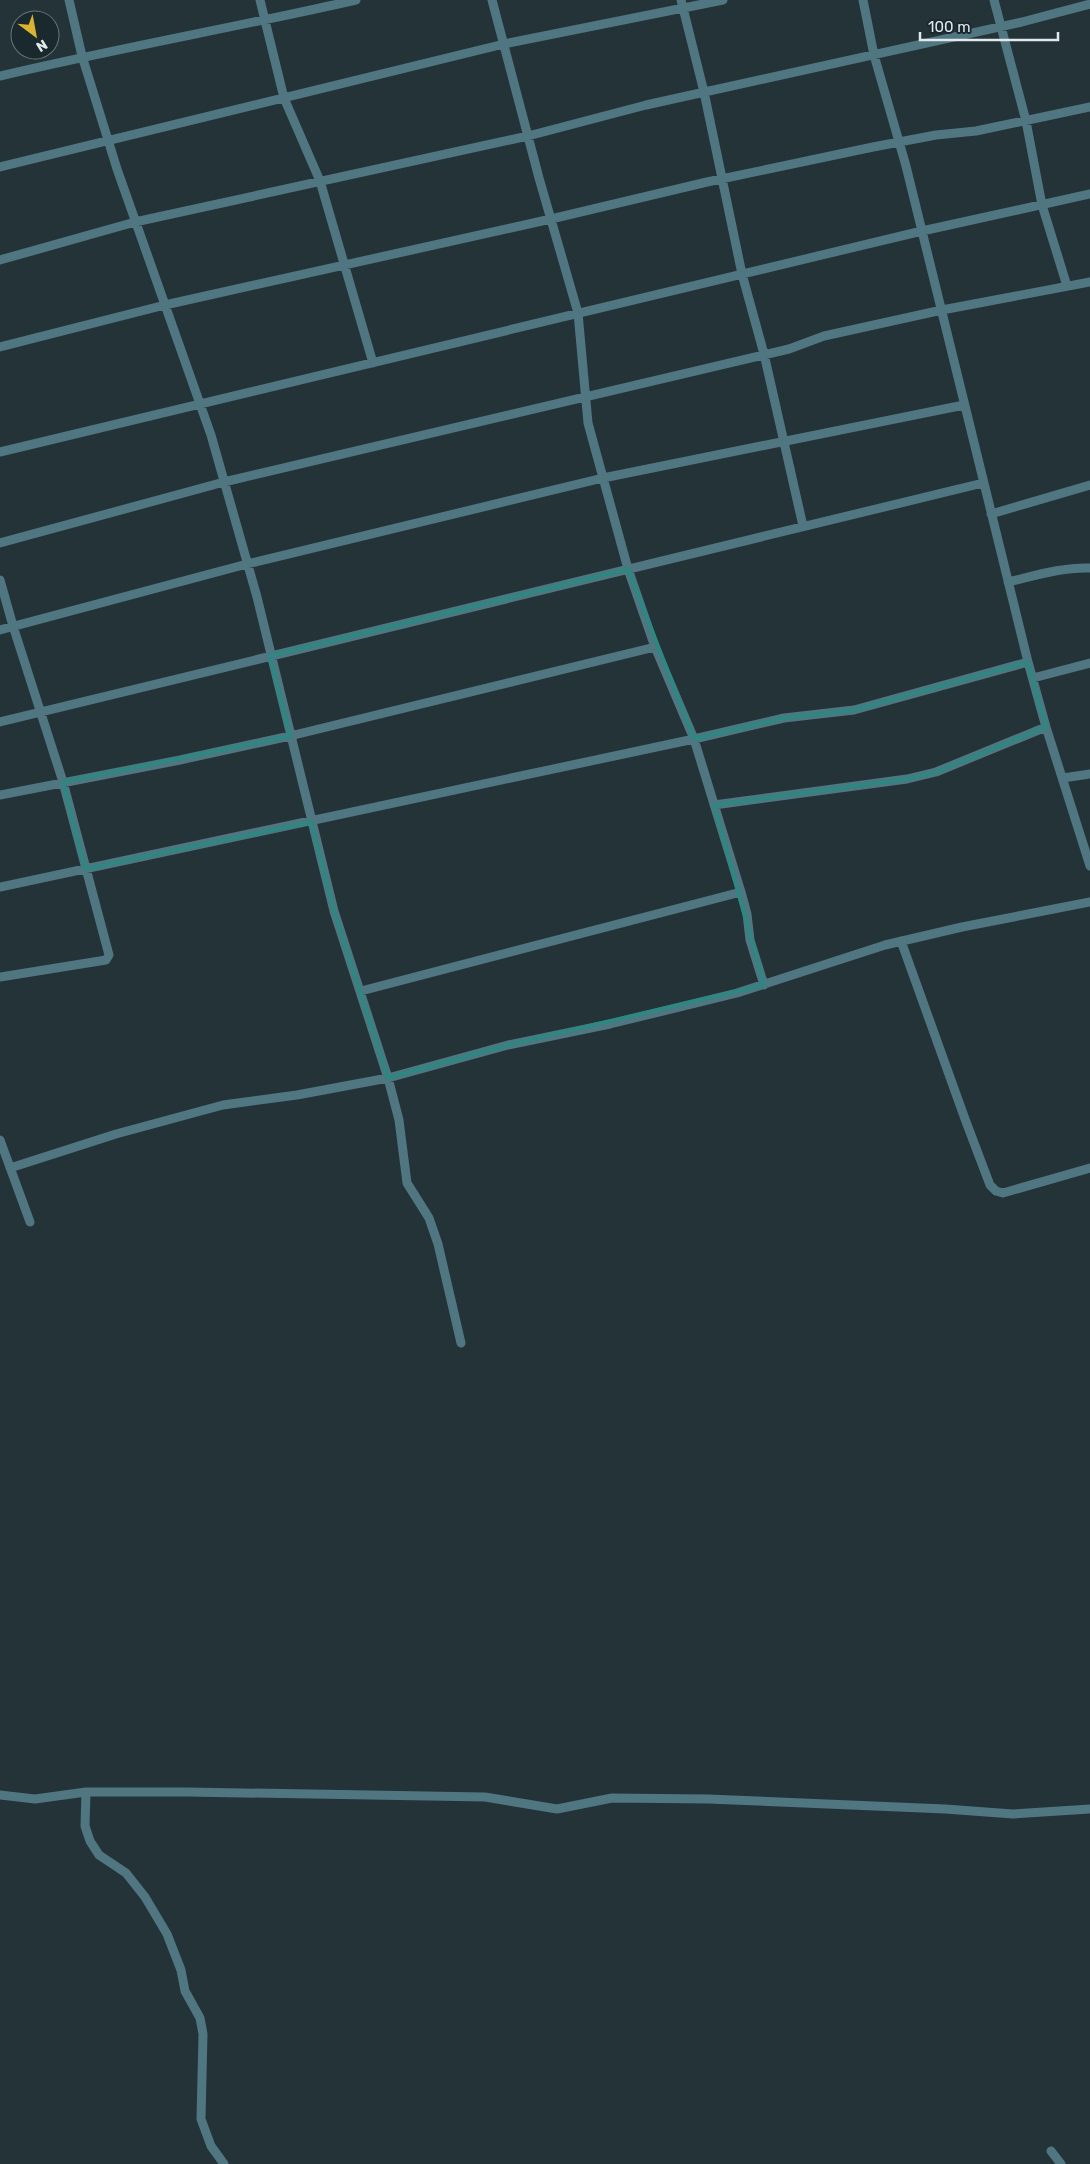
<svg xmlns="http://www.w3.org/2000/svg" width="1090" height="2164" font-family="Rubik,sans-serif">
<rect width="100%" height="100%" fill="#233337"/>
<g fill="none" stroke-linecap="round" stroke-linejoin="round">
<!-- street -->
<path stroke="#4f7681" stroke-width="9" d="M 69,0 L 82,56 L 117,169 L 211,435 L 257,597 L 334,911 L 388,1078 L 399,1120 L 407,1183 L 429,1218 L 438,1244 L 461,1343
M 260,0 L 284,98 L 320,181 L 373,363
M 492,0 L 539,178 L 578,313 L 588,423 L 628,569 L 655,647 L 694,739 L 741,892 L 747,914 L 750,940 L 764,985
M 681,0 L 704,92 L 742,274 L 764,354 L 803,526
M 863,0 L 874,55 L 906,166 L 1028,662
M 994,0 L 1026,121 L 1042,205 L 1067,286
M 0,76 C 118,48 237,27 356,0
M 0,167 L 504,44 L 723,0
M 0,260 L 135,222 L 528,136 L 646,105 L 1022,22 L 1090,4
M 0,347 L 165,305 L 551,219 L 707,182 L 873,147 L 936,135 L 976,131 L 1090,107
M 0,452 L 922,231 L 1090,194
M 991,514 L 1090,485
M 0,543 L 224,482 L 789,349 L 824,336 L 942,310 L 1090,282
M 0,580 L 13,626 L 63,782 L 109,955 L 106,960 L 0,977
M 1008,582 C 1034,576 1062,567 1090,568
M 0,630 L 247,564 L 603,478 L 964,405
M 1033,678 L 1090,663
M 0,722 L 983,483
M 1063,778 L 1090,774
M 0,795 L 180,760 L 290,736 L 655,647
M 714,805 L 907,779 L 936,772 L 1046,727
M 0,887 L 694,739 L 784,718 L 854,710 L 1028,662 L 1046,727 L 1090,866
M 901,941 L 965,1119 L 990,1185 L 996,1191 L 1003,1193 L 1090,1168
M 361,991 L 741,892
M 0,1140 L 30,1222
M 10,1168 L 116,1134 L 223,1105 L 297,1095 L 388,1078 L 508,1045 L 610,1024 L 737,993 L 885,945 L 962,927 L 1090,902
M 86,1792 L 85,1826 L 90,1841 L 99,1855 L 126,1873 L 145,1897 L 167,1934 L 181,1970 L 185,1991 L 200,2018 L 203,2034 L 201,2119 L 211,2146 L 224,2164
M 0,1795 L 35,1799 L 86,1792 L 187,1792 L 485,1797 L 557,1809 L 612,1798 L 708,1799 L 945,1809 L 1013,1814 L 1090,1809
M 1051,2151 L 1061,2164"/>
</g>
<!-- marked area -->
<path fill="none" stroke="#2e8781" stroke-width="4" stroke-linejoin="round" d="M 628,569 L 694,739 L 784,718 L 854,710 L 1028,662 L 1046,727 L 936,772 L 907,779 L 714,805 L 764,985 L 508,1045 L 388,1078 L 334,911 L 311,822 L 85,869 L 63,782 L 290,736 L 270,656 Z"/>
<!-- north arrow -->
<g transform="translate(35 35) rotate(148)"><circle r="24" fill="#19292d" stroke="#69767a"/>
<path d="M0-4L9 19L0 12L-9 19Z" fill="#dab333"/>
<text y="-8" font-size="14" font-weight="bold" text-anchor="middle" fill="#e0eaed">N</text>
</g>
<!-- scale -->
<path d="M920 32v8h138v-8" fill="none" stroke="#e0eaed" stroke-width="2.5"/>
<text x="928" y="32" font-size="15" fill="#e0eaed" stroke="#19292d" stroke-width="4" paint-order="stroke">100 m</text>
</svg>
